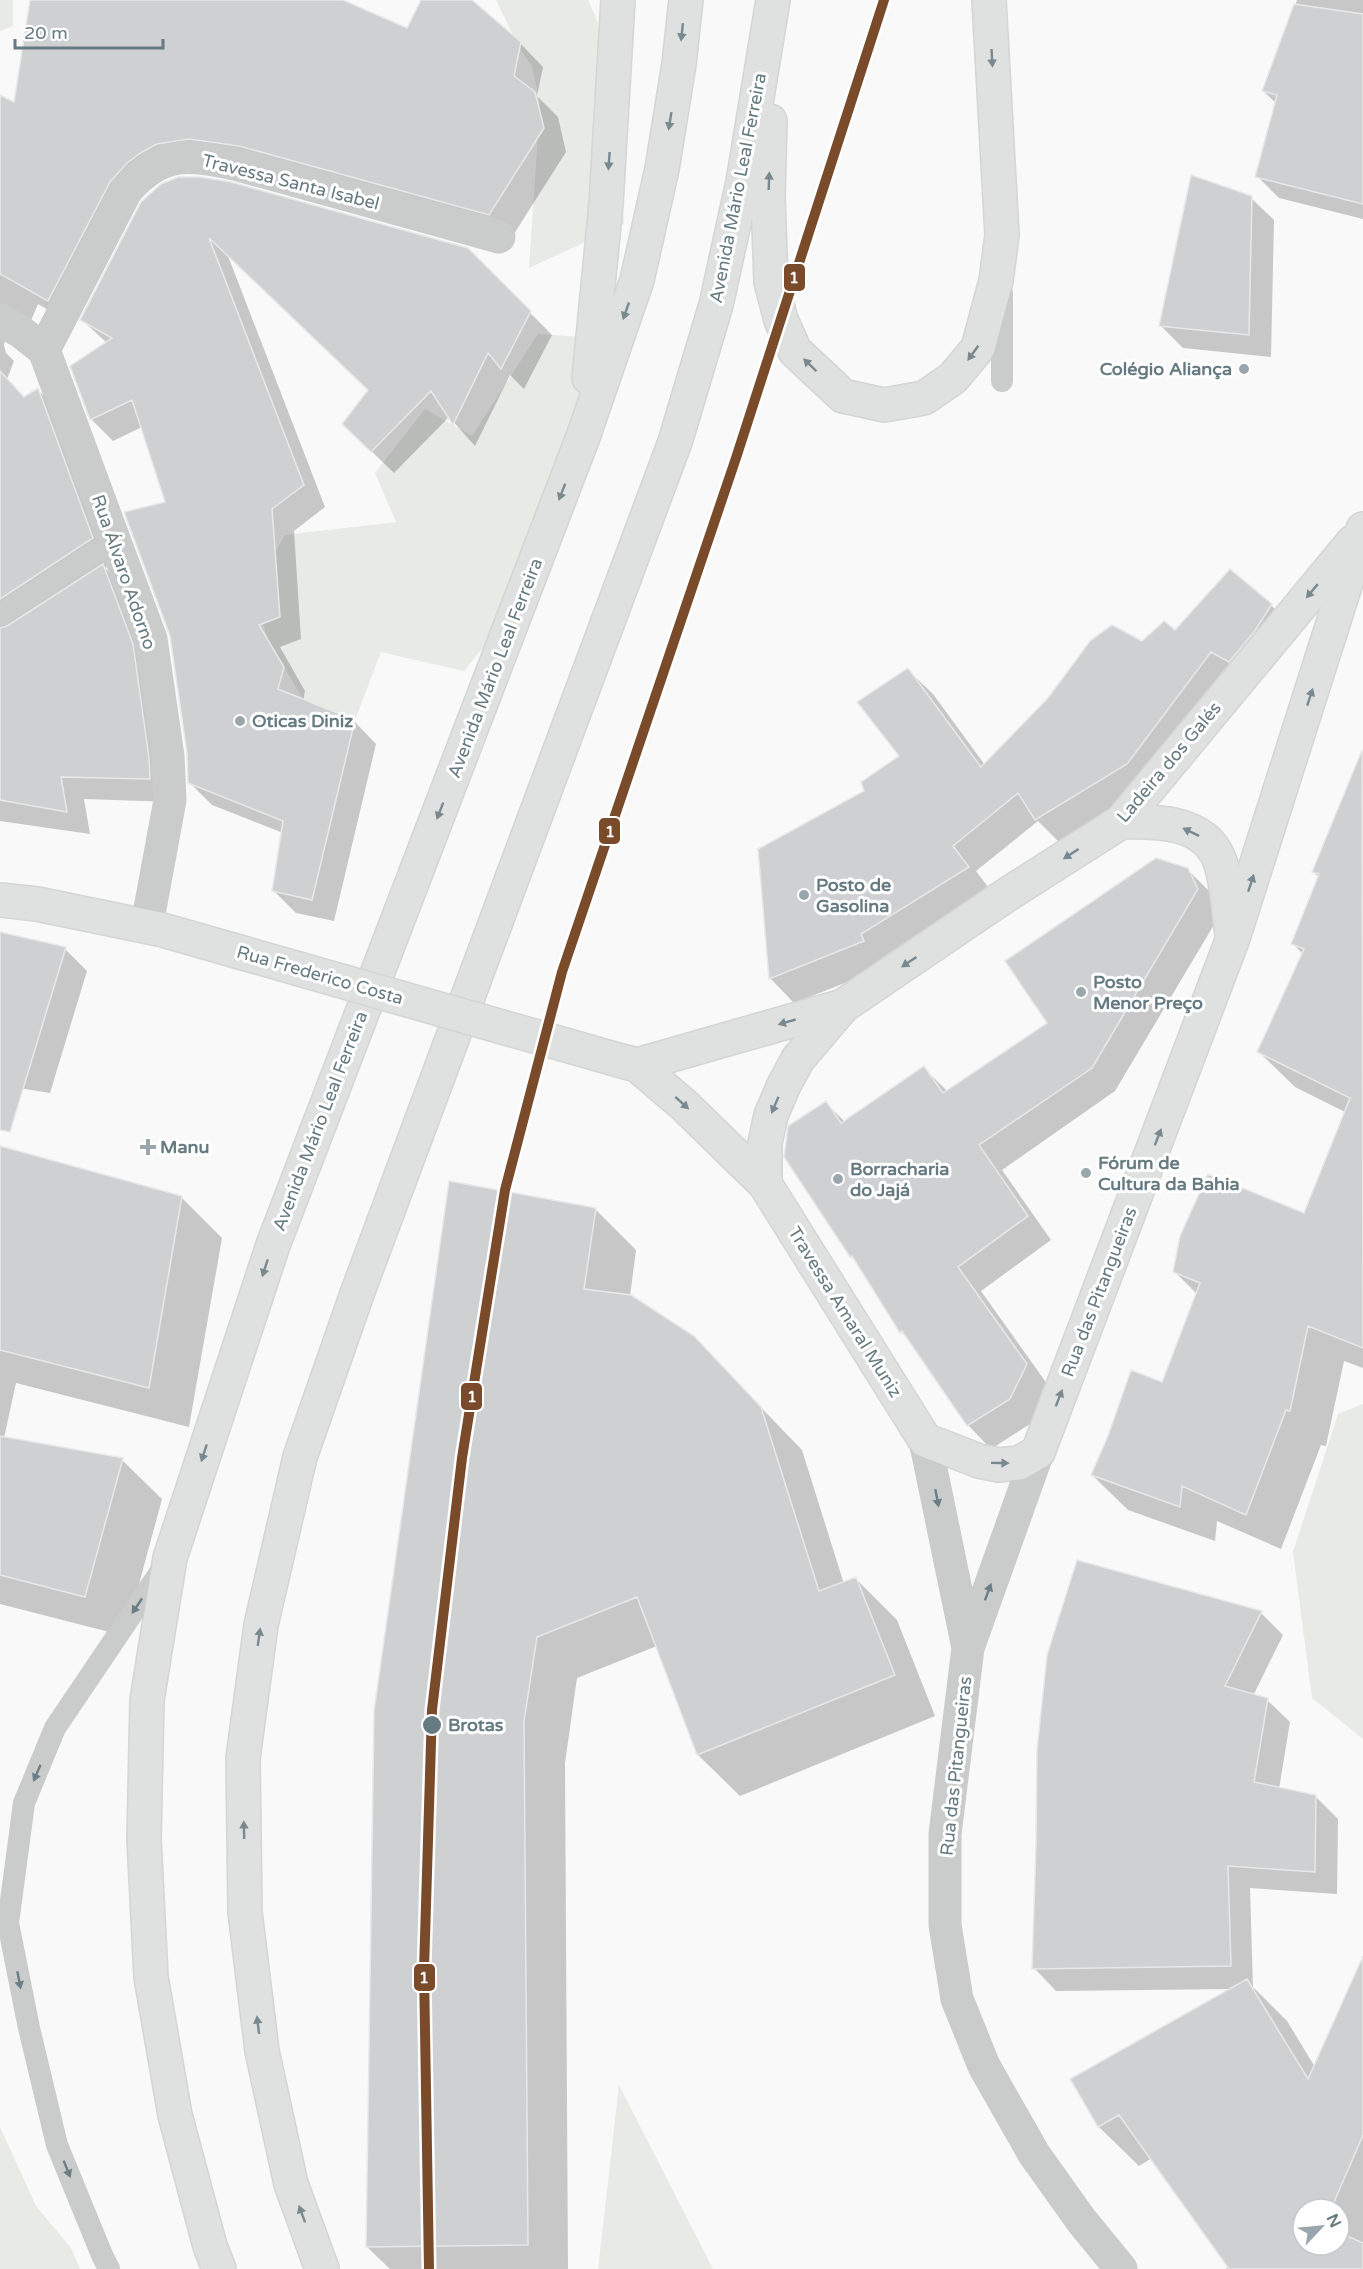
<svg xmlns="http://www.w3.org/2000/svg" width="1363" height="2269" font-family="'Varela Round',sans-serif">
<rect width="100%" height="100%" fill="#f9f9f9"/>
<!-- green -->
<path fill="#e8eae6" d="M 0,0 L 13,0 L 13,26 L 0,31 Z
M 496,0 L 588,0 C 622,68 619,150 624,224 L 529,268 L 540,104 L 532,66 L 518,46 Z
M 538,334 L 595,338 L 569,454 L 533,586 L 464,671 L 381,652 L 355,720 L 303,699 L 267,638 L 254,589 L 285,535 L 396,522 L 375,473 L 425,409 L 472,436 Z
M 1363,1404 L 1363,1739 L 1312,1698 L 1293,1552 L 1338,1414 Z
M 619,2085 L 713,2269 L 598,2269 Z
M 0,2127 L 36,2206 L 71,2248 L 80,2269 L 0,2269 Z"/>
<!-- shadow -->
<path fill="#0003" fill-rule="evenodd" d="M 32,0 L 339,0 L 407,30 L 423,0 L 520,43 L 543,67 L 537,96 L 558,117 L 566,152 L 512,237 L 178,168 L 135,201 L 71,323 L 38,304 L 29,325 L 6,335 L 4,345 L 6,353 L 14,361 L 7,379 L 25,398 L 38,390 L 61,413 L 116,561 L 105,568 L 126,589 L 173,802 L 84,799 L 90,834 L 0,821 L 0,97 L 16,104 Z
M 1297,0 L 1363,0 L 1363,219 L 1279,198 L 1257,176 L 1276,103 L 1263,91 Z
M 1251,198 L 1274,220 L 1271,357 L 1183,348 L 1161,326 Z
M 143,203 L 467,249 L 552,335 L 524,389 L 510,375 L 475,446 L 449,417 L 394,473 L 366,446 L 370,390 L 228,256 L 325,507 L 294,531 L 301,639 L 280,647 L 305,691 L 303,701 L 354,721 L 376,744 L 334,921 L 296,913 L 273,890 L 283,833 L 212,805 L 189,782 L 167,503 L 142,427 L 113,441 L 91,419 L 72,367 L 107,343 L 82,320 Z
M 1271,605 L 1295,630 L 1151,788 L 1061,844 L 1038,821 L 976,871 L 992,892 L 888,966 L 794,1003 L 770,978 L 866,792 L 901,756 L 908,670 L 933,694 L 985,765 L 1142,643 Z
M 1363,751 L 1363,1368 L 1344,1361 L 1326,1446 L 1321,1445 L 1281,1549 L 1217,1521 L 1215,1541 L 1128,1510 L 1092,1475 L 1163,1384 L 1198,1295 L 1175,1272 L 1305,1215 L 1347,1113 L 1295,1087 L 1259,1052 L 1303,954 L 1292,943 L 1319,877 L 1313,872 Z
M 1187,869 L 1211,893 L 1221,913 L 1115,1091 L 1002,1170 L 1051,1240 L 981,1291 L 1050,1388 L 1033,1422 L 991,1449 L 968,1425 L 910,1341 L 901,1332 L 859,1264 L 851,1256 L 826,1103 L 845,1122 L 924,1068 L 948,1092 L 1049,1023 Z
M 0,933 L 65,949 L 87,971 L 50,1093 L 0,1085 Z
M 0,1148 L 182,1198 L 222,1238 L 189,1427 L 16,1383 L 4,1438 L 122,1460 L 162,1499 L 125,1636 L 0,1604 Z
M 595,1209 L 636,1250 L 630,1296 L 693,1337 L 802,1450 L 844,1584 L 856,1579 L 897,1620 L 935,1716 L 740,1796 L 698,1755 L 657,1646 L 577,1678 L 565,1763 L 568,2269 L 390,2269 L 367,2247 Z
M 1261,1613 L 1283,1635 L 1253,1696 L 1267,1700 L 1290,1722 L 1279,1789 L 1316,1797 L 1338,1819 L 1337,1894 L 1250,1888 L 1253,1987 L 1287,2021 L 1315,2067 L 1363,1980 L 1363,2269 L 1226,2269 L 1228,2265 L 1152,2158 L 1139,2166 L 1099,2127 L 1072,2080 L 1233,1989 L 1056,1991 L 1034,1968 ZM 1303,2209 L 1339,2209 L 1339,2245 L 1303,2245 Z"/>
<!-- building -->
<path fill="#ced0d1" stroke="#e8e8e8" stroke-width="1.5" d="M 30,0 L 343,0 L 407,28 L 421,0 L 472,0 L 521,42 L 514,76 L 535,92 L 544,128 L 489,215 L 239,146 L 189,139 L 157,144 L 142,152 L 127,163 L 110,182 L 48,301 L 0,274 L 0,95 L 14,102 Z
M 1294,4 L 1363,14 L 1363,204 L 1255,177 L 1277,95 L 1262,91 Z
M 1191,175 L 1252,196 L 1249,335 L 1159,326 Z
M 178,177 L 200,177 L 231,182 L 468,248 L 531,311 L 501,369 L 488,353 L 453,425 L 431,391 L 371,452 L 342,424 L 368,390 L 209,238 L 304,485 L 272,509 L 280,617 L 259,625 L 284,667 L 278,689 L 355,720 L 312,900 L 272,891 L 283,821 L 188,783 L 187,753 L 170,636 L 124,512 L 165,502 L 132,400 L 90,420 L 70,366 L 112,338 L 80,320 L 141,202 L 161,184 Z
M 0,371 L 24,397 L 38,388 L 93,538 L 0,599 Z
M 103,564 L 133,644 L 149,758 L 150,779 L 61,777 L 67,812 L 0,800 L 0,628 L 7,626 Z
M 1230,569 L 1272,604 L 1254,632 L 1229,662 L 1211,652 L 1127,764 L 1035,820 L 1018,793 L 953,846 L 969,867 L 861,934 L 864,941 L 769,979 L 758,849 L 864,791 L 861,782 L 899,756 L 857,702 L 908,668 L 981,767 L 1048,698 L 1090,641 L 1112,625 L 1142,641 L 1164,621 L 1175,630 Z
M 1362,750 L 1363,1348 L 1308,1326 L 1290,1411 L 1286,1410 L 1246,1515 L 1182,1486 L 1180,1507 L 1091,1475 L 1108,1436 L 1131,1370 L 1162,1382 L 1200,1283 L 1173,1272 L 1180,1236 L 1208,1174 L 1304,1213 L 1350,1098 L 1257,1052 L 1304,949 L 1291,944 L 1319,874 L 1312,872 Z
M 1156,858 L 1188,868 L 1198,889 L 1092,1068 L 979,1145 L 1028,1216 L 958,1267 L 1027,1364 L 1010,1399 L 967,1426 L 902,1331 L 900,1333 L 852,1256 L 850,1257 L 784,1157 L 788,1126 L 826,1101 L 841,1123 L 924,1066 L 943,1093 L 1047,1023 L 1005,961 Z
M 0,932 L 66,947 L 10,1132 L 0,1130 Z
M 0,1146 L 182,1196 L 149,1388 L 0,1350 Z
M 449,1181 L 596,1208 L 584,1289 L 631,1295 L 694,1336 L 761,1407 L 819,1591 L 856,1577 L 895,1675 L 697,1755 L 637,1597 L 537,1637 L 524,1721 L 528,2245 L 366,2247 L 374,1711 Z
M 0,1436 L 123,1458 L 85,1597 L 0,1575 Z
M 1077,1560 L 1262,1611 L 1225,1686 L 1268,1698 L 1254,1782 L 1316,1795 L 1315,1872 L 1228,1866 L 1231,1966 L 1032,1969 L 1036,1844 L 1037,1750 L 1047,1655 Z
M 1363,1956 L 1363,2135 L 1331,2209 L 1303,2209 L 1303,2245 L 1339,2245 L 1339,2232 L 1363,2243 L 1363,2269 L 1229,2269 L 1119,2115 L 1098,2127 L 1070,2079 L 1247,1979 L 1308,2079 Z"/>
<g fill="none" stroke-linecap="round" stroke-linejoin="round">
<defs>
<path id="secondary" d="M 1121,822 C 1156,821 1204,821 1219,859 C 1227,878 1229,913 1232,934
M 0,900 L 37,904 L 159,929
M 618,1060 L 637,1065 L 684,1105 L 765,1184 L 925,1440 L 979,1461 L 999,1465 L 1019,1463 L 1038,1452 L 1233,938 L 1363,529
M 637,1065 L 843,1006
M 765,1184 L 765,1143 L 771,1115 L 784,1085 L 798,1059 L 843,1006 L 1008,894 L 1121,822 L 1353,542"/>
<path id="trunk" d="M 770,121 L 768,197 L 771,282 L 781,320 L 795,351 L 843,396 L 884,405 L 924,398 L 953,378 L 978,348 L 996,281 L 1002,235 L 989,0
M 589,378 L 606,204 L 618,0
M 219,2269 L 210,2246 L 175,2115 L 151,1977 L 144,1839 L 147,1700 L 170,1558 L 273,1245 L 583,437 L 637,280 L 662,169 L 679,64 L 686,0
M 322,2269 L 291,2184 L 262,2051 L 245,1912 L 243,1758 L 261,1625 L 300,1457 L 358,1291 L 675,442 L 716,305 L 743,182 L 773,0"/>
</defs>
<!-- secondary casing -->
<use href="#secondary" stroke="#d4d5d5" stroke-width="36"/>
<!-- trunk casing -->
<use href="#trunk" stroke="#d4d5d5" stroke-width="36"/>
<!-- service -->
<path stroke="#cacccc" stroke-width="22" d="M 1002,381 L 1002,294
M 0,615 L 113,541
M 109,2269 L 102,2255 L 57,2145 L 29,2028 L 8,1923 L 24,1803 L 55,1728 L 165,1565"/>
<!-- minor -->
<path stroke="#cacccc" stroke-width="33" d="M 0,320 L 21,332 L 44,350 L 151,639 L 168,756 L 170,800 L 147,925
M 44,350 L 126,191 C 160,151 186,154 235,164 L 499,237"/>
<!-- tertiary -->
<path stroke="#cacccc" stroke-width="33" d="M 925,1440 L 968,1648
M 1038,1452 L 968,1648 L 945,1834 L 945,1925 L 957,1999 L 984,2066 L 1034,2154 L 1081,2220 L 1121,2269"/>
<!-- secondary -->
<use href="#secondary" stroke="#dfe0e0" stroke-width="33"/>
<!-- trunk -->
<use href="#trunk" stroke="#dfe0e0" stroke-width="33"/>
<defs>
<path id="secondary-bridge" d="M 159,929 L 618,1060"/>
</defs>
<!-- secondary-bridge casing -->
<use href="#secondary-bridge" stroke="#d4d5d5" stroke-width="36" stroke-linecap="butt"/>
<!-- secondary-bridge -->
<use href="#secondary-bridge" stroke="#dfe0e0" stroke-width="33"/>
<defs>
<path id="metro-1" d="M 429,2269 L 424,1970 L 432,1710 L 462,1458 L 505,1190 L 562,972 L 736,458 L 884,0"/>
</defs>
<!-- metro-1 casing -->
<use href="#metro-1" stroke="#fff" stroke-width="15"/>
<!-- metro-1 -->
<use href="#metro-1" stroke="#7a4b2a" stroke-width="10"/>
</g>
<!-- one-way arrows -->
<defs><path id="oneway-solid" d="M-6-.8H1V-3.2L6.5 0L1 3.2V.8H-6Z" transform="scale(1.5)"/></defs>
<g fill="#78898f">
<use href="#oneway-solid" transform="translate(682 32) rotate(96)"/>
<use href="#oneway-solid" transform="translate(992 58) rotate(87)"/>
<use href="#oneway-solid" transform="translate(670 121) rotate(99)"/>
<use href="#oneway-solid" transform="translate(609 161) rotate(94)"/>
<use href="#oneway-solid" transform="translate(769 181) rotate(-88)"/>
<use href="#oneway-solid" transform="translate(626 311) rotate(109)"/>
<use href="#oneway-solid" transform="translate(973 353) rotate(126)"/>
<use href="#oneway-solid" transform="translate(810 365) rotate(-136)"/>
<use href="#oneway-solid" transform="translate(562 492) rotate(111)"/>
<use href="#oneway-solid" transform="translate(1312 591) rotate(130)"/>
<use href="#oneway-solid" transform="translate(1310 697) rotate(-72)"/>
<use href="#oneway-solid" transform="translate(440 811) rotate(111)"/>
<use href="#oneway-solid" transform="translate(1191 832) rotate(-154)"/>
<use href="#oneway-solid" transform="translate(1071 854) rotate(147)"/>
<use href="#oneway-solid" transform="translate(1251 883) rotate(-72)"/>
<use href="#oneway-solid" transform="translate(909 962) rotate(146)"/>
<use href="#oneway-solid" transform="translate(787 1022) rotate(164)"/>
<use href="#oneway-solid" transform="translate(682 1103) rotate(42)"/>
<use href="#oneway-solid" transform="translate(775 1105) rotate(113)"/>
<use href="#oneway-solid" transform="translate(1158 1137) rotate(-69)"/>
<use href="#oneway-solid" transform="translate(265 1268) rotate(108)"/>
<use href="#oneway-solid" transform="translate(1059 1398) rotate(-69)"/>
<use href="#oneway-solid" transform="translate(204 1453) rotate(108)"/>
<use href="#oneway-solid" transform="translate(1000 1463) rotate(1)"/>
<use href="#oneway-solid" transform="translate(259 1637) rotate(-82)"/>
<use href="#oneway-solid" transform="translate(244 1830) rotate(-91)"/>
<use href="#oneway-solid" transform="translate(258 2025) rotate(-97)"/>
<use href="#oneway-solid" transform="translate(302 2214) rotate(-110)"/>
</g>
<g fill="#6b7e85">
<use href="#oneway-solid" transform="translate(937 1498) rotate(79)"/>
<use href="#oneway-solid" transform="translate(988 1592) rotate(-70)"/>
<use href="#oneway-solid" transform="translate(137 1606) rotate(124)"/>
<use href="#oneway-solid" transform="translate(37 1773) rotate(113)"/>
<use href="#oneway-solid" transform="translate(19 1980) rotate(79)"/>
<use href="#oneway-solid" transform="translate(67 2169) rotate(68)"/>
</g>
<!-- markers -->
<g fill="#99a6ab" stroke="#fff" stroke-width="2">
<circle cx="1244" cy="369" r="6"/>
<circle cx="240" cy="721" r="6"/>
<circle cx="804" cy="895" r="6"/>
<circle cx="1081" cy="992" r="6"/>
<path d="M145 1138h6v6h6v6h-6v6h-6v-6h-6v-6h6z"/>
<circle cx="1086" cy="1173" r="6"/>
<circle cx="838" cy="1179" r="6"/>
</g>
<circle fill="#667a81" stroke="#fff" stroke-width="2" cx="432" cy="1725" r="10"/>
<g text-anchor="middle" stroke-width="6" stroke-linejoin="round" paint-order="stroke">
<!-- street labels -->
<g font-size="18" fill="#667a81" stroke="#fff">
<text transform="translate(291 182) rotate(14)" y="6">Travessa Santa Isabel</text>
<text transform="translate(738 188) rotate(-79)" y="6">Avenida Mário Leal Ferreira</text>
<text transform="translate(124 572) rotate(71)" y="6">Rua Álvaro Adorno</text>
<text transform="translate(495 668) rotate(-69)" y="6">Avenida Mário Leal Ferreira</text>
<text transform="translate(1169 762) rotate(-50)" y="6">Ladeira dos Galés</text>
<text transform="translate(320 975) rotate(16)" y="6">Rua Frederico Costa</text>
<text transform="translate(320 1121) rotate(-69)" y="6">Avenida Mário Leal Ferreira</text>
<text transform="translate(1099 1292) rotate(-69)" y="6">Rua das Pitangueiras</text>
<text transform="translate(845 1312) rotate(58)" y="6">Travessa Amaral Muniz</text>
<text transform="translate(956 1766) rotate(-84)" y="6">Rua das Pitangueiras</text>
</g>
<!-- poi labels -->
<g font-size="18" font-weight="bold" fill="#667a81" stroke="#fff" text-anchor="start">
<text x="1232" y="375" text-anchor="end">Colégio Aliança</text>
<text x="252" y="727">Oticas Diniz</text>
<text x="816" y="891">Posto de<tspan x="816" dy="21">Gasolina</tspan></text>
<text x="1093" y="988">Posto<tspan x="1093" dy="21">Menor Preço</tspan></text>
<text x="160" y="1153">Manu</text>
<text x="1098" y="1169">Fórum de<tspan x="1098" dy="21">Cultura da Bahia</tspan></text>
<text x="850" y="1175">Borracharia<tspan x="850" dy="21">do Jajá</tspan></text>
</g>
<!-- stop labels -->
<g font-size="18" font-weight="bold" fill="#667a81" stroke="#fff" text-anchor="start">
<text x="448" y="1731">Brotas</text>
</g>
</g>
<g stroke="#fff" stroke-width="2">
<rect x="783" y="263" width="23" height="29" rx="6" fill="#7a4b2a"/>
<rect x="598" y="817" width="23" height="28" rx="6" fill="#7a4b2a"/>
<rect x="460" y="1382" width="23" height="29" rx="6" fill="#7a4b2a"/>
<rect x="413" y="1963" width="23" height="29" rx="6" fill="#7a4b2a"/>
</g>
<g font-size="16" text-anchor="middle" font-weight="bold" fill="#fff">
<text x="794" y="283">1</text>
<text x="610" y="837">1</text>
<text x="472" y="1402">1</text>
<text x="424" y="1983">1</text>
</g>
<!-- north arrow -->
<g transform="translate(1321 2227) rotate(64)"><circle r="28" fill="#ffffff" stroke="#c2cacd" stroke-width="1.5"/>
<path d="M0-4.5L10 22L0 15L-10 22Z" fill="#99a6ab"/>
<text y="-9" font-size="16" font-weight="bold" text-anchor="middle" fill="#667a81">N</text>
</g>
<!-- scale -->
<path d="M15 39v9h148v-9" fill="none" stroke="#667a81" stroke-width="3"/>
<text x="24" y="39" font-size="18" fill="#667a81" stroke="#ffffff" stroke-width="4.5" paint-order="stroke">20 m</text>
</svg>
